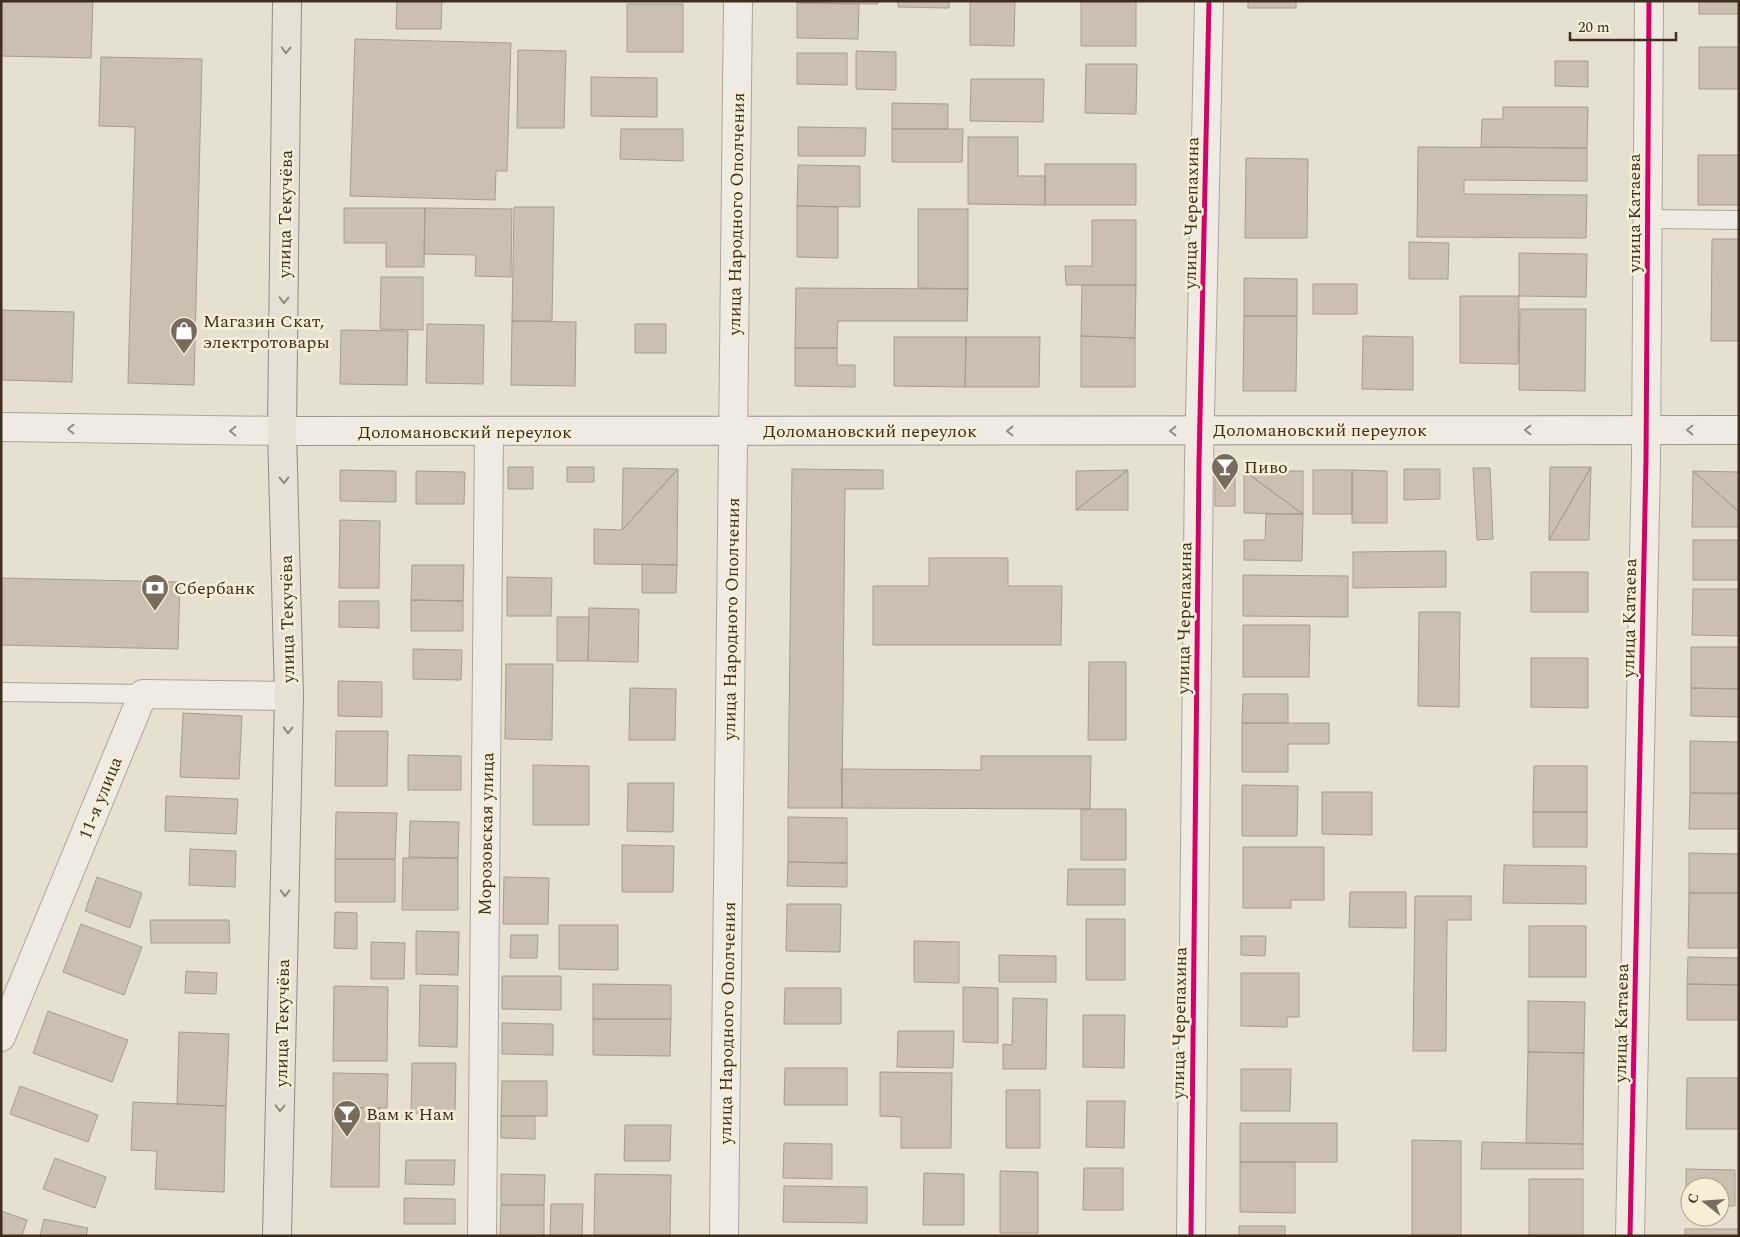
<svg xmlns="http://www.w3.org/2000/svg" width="1740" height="1237" font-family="Spectral,serif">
<rect width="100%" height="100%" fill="#e7e0d1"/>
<!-- building -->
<path fill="#cbbfb2" stroke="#a89c90" d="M 1,1 L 93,1 L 91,58 L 1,56 Z
M 397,1 L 442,1 L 441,29 L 396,29 Z
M 797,1 L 878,1 L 878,4 L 797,3 Z
M 898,1 L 949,1 L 949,8 L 898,7 Z
M 970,1 L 1015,1 L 1014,46 L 970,45 Z
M 1081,1 L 1136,1 L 1136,46 L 1081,46 Z
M 1248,1 L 1296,1 L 1296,8 L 1248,8 Z
M 1699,1 L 1739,1 L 1739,14 L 1699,14 Z
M 797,3 L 859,4 L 858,39 L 797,38 Z
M 627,4 L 683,4 L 683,52 L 627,52 Z
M 355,39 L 511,43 L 507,171 L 496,171 L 495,200 L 350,196 Z
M 1699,47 L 1739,47 L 1739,89 L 1699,89 Z
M 518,50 L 566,51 L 564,128 L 517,128 Z
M 856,51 L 896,52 L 896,90 L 856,89 Z
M 797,53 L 847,53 L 847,85 L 797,84 Z
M 101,57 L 202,59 L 194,385 L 128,383 L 135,127 L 99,126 Z
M 1555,61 L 1588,61 L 1588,87 L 1555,86 Z
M 1086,64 L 1137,64 L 1136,114 L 1085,113 Z
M 591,77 L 657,78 L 657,117 L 591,116 Z
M 971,79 L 1044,79 L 1043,122 L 970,121 Z
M 892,103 L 948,104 L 948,129 L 892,129 Z
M 1503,107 L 1588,107 L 1587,148 L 1481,147 L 1482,119 L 1503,119 Z
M 798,127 L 866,128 L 865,156 L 798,156 Z
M 621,129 L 683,129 L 683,161 L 620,159 Z
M 892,129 L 963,129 L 962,162 L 892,162 Z
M 968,137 L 1018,137 L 1018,176 L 1045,176 L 1045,205 L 968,204 Z
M 1418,147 L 1587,148 L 1587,181 L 1464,180 L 1464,194 L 1587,195 L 1586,238 L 1417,237 Z
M 1698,155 L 1739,155 L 1739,205 L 1698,205 Z
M 1246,158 L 1308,159 L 1307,238 L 1245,238 Z
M 1045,164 L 1136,164 L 1136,205 L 1045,205 Z
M 798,165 L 860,166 L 860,207 L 797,206 Z
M 797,206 L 838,207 L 838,258 L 797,257 Z
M 514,207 L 554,207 L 552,321 L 512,321 Z
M 344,208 L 425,208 L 424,267 L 386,267 L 386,243 L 344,243 Z
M 425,208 L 512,209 L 511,277 L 475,276 L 476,255 L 424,254 Z
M 918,209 L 968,209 L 968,289 L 918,288 Z
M 1092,220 L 1136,220 L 1136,285 L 1066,285 L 1065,266 L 1092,266 Z
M 1712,239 L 1739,239 L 1739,341 L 1711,341 Z
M 1409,242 L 1449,243 L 1448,279 L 1409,279 Z
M 1519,253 L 1587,254 L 1586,297 L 1519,296 Z
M 381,277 L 423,277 L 423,330 L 380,329 Z
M 1244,278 L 1297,279 L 1297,316 L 1244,316 Z
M 1313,284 L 1357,284 L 1357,314 L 1313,314 Z
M 1082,285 L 1136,285 L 1135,338 L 1081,336 Z
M 796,288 L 968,289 L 967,321 L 838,321 L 837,348 L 795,348 Z
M 1460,296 L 1519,296 L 1518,364 L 1460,363 Z
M 1520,309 L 1586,309 L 1585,391 L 1519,390 Z
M 1,310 L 74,312 L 72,382 L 1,380 Z
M 1244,316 L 1297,316 L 1296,391 L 1243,391 Z
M 512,321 L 576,322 L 575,386 L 511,385 Z
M 427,324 L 484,325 L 483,384 L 426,383 Z
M 635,324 L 666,324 L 666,353 L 635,353 Z
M 341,330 L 408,331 L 407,385 L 340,384 Z
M 1081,336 L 1135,338 L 1135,387 L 1081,387 Z
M 1363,336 L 1413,337 L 1413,390 L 1362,389 Z
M 894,337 L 966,337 L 965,387 L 894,386 Z
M 966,337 L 1040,337 L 1039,387 L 965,387 Z
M 795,348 L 837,348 L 837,365 L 855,365 L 855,387 L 795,386 Z
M 508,467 L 533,467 L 533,489 L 508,489 Z
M 567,467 L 594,467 L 594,482 L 567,482 Z
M 1550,467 L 1591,467 L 1549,540 Z
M 1591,467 L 1589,540 L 1549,540 Z
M 623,468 L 678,469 L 622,530 Z
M 1473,468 L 1490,468 L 1493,539 L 1477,540 Z
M 678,469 L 677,565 L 594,564 L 594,529 L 622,530 Z
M 792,469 L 883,470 L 883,489 L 845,489 L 842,808 L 788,808 Z
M 1404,469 L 1440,469 L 1440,499 L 1404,500 Z
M 340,470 L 396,471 L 396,502 L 340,501 Z
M 1128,470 L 1128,510 L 1076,510 Z
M 1128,470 L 1076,510 L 1076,471 Z
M 1313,470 L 1352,470 L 1352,514 L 1313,514 Z
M 1352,470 L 1387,471 L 1387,523 L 1352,523 Z
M 416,471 L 465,472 L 464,504 L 416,504 Z
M 1244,471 L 1303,514 L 1244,513 Z
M 1244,471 L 1303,471 L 1303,514 Z
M 1693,471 L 1739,512 L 1739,527 L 1692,527 Z
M 1693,471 L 1739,472 L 1739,512 Z
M 1215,476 L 1235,476 L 1235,506 L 1215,506 Z
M 1266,514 L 1303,514 L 1302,561 L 1244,560 L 1244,540 L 1265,540 Z
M 340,520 L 380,521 L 379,588 L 339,588 Z
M 1693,540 L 1739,540 L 1739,580 L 1693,580 Z
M 1446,551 L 1446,587 L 1353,588 L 1353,552 Z
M 929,558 L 1008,558 L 1008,586 L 1062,586 L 1061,645 L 873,645 L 873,586 L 929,586 Z
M 642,564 L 677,565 L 676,593 L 642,593 Z
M 412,565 L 464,565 L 463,601 L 411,600 Z
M 1531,572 L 1588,572 L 1588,612 L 1531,612 Z
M 1243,575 L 1348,576 L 1348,617 L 1243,616 Z
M 507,577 L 552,578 L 551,616 L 507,616 Z
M 1,578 L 180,582 L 178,649 L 1,645 Z
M 1693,589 L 1739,589 L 1739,636 L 1692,635 Z
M 411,600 L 463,601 L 463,631 L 411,631 Z
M 339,601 L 379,601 L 379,628 L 339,627 Z
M 589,608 L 639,609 L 638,662 L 588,661 Z
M 1419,612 L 1460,612 L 1459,707 L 1418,706 Z
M 557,617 L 589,617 L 588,661 L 557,661 Z
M 1243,625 L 1310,625 L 1309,677 L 1243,677 Z
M 1691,647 L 1739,647 L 1739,689 L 1691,688 Z
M 413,649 L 462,650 L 461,680 L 413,679 Z
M 1531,658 L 1588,658 L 1588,708 L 1531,707 Z
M 1089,662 L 1126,662 L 1126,740 L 1088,740 Z
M 506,664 L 553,664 L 552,740 L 505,739 Z
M 338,681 L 382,682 L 382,717 L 338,716 Z
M 630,688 L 676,689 L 675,740 L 629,740 Z
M 1691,688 L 1739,689 L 1739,717 L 1691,716 Z
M 1243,694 L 1288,694 L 1288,723 L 1242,723 Z
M 183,713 L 242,716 L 239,779 L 180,777 Z
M 1242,723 L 1329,723 L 1329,744 L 1288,744 L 1288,772 L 1242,772 Z
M 336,731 L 388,731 L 387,786 L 335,786 Z
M 1690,741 L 1739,742 L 1739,794 L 1690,793 Z
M 408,755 L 461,756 L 461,790 L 408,790 Z
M 981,756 L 1091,756 L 1090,809 L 842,808 L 841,769 L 981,770 Z
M 533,765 L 589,766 L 589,825 L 533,825 Z
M 1534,766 L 1587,766 L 1587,812 L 1533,812 Z
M 628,783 L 674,783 L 673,832 L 627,831 Z
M 1242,785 L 1298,786 L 1297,836 L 1242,836 Z
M 1322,792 L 1372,792 L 1372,835 L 1322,834 Z
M 1690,793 L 1739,793 L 1739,829 L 1689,829 Z
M 166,796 L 238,799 L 236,834 L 165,831 Z
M 1081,809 L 1126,809 L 1126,860 L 1081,860 Z
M 336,812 L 397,813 L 395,859 L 335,859 Z
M 1533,812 L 1587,812 L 1587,847 L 1533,847 Z
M 788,817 L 847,818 L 847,863 L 788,862 Z
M 410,821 L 459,822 L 458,858 L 409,857 Z
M 622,845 L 674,846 L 673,892 L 622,892 Z
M 1243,847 L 1324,847 L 1324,900 L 1291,900 L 1291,908 L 1243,908 Z
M 190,849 L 236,851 L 235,887 L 189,885 Z
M 1689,853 L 1739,854 L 1739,893 L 1689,893 Z
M 403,858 L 458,858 L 458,910 L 402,910 Z
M 335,859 L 395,859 L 395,902 L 335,902 Z
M 788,862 L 847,863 L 847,887 L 787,886 Z
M 1504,865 L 1586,866 L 1586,904 L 1503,903 Z
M 1068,869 L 1125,869 L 1125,905 L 1067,905 Z
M 97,877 L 142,893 L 130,928 L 85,911 Z
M 504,877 L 549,878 L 548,924 L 503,924 Z
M 1350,892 L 1406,892 L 1406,928 L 1349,927 Z
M 1689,893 L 1739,893 L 1739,948 L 1688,948 Z
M 1415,896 L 1471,896 L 1471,920 L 1447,920 L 1446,1051 L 1413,1051 Z
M 787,904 L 841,904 L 840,952 L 786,951 Z
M 335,912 L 357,913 L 357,949 L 334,948 Z
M 1086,919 L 1125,919 L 1125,980 L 1086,980 Z
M 150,920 L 229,920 L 230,943 L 151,943 Z
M 81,924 L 142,947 L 124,995 L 63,972 Z
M 559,925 L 618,925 L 618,970 L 559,969 Z
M 1529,926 L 1586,926 L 1586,977 L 1529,977 Z
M 416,931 L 459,932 L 458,975 L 416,974 Z
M 511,935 L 538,935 L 537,958 L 510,958 Z
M 1241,936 L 1266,936 L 1265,956 L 1241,955 Z
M 914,941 L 959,942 L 959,983 L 914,982 Z
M 371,942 L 405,943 L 404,979 L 371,979 Z
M 999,955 L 1056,956 L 1056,982 L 999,982 Z
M 1688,957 L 1739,958 L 1739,985 L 1687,984 Z
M 186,971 L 217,973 L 216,994 L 185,993 Z
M 1241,973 L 1299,973 L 1299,1017 L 1287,1017 L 1287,1027 L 1241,1026 Z
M 502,976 L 561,976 L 561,1010 L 502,1009 Z
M 593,984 L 671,985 L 671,1019 L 593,1019 Z
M 1687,984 L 1739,985 L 1739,1020 L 1687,1020 Z
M 420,985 L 458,986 L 457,1047 L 419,1046 Z
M 334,986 L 388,987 L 387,1061 L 333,1061 Z
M 963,987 L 998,988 L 998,1043 L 963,1042 Z
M 785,988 L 841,988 L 841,1024 L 784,1024 Z
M 1013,998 L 1047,999 L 1046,1069 L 1003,1069 L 1003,1044 L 1012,1045 Z
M 1528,1001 L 1585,1002 L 1584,1053 L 1528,1052 Z
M 48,1011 L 128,1040 L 112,1082 L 33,1053 Z
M 1083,1015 L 1125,1015 L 1124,1068 L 1083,1067 Z
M 593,1019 L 671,1019 L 670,1056 L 593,1055 Z
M 502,1023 L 553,1024 L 553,1055 L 502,1054 Z
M 898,1031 L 954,1031 L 953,1068 L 897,1067 Z
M 179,1032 L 229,1034 L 226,1106 L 177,1104 Z
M 1528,1052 L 1584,1053 L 1583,1144 L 1526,1143 Z
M 412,1063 L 456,1063 L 455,1114 L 411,1113 Z
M 785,1068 L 847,1068 L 847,1105 L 784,1105 Z
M 1241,1069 L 1291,1069 L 1290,1111 L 1241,1111 Z
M 880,1072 L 952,1073 L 951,1148 L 901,1148 L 901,1117 L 880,1116 Z
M 333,1073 L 388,1074 L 387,1108 L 333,1107 Z
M 1687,1078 L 1739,1078 L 1739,1129 L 1686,1129 Z
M 502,1081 L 547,1081 L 547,1116 L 501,1116 Z
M 20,1086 L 98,1115 L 88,1142 L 10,1114 Z
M 1006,1090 L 1040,1090 L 1040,1148 L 1006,1148 Z
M 1087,1101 L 1125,1101 L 1124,1148 L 1086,1147 Z
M 133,1102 L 226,1106 L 224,1192 L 155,1189 L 157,1151 L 131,1150 Z
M 333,1107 L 380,1108 L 379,1187 L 331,1187 Z
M 501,1116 L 535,1116 L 535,1139 L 501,1138 Z
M 1240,1123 L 1337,1123 L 1337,1162 L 1240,1162 Z
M 625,1125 L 671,1125 L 670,1161 L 624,1161 Z
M 1412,1140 L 1461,1141 L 1461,1236 L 1412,1236 Z
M 1482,1142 L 1583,1144 L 1583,1169 L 1481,1169 Z
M 784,1143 L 832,1144 L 832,1179 L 783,1178 Z
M 55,1158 L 106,1177 L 95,1208 L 43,1189 Z
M 406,1160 L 455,1160 L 454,1185 L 405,1184 Z
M 1240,1162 L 1295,1162 L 1295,1213 L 1240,1212 Z
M 1084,1168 L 1123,1168 L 1123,1210 L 1083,1210 Z
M 1686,1169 L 1735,1170 L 1735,1206 L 1720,1206 L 1720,1187 L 1690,1187 L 1690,1206 L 1686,1206 Z
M 1000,1171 L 1038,1172 L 1038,1233 L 1000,1233 Z
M 924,1173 L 964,1174 L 964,1225 L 923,1225 Z
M 501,1174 L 545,1175 L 544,1205 L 501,1205 Z
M 595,1174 L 671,1175 L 670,1236 L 594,1236 Z
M 1529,1179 L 1583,1179 L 1583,1236 L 1529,1236 Z
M 784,1186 L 867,1187 L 867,1223 L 783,1222 Z
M 404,1198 L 455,1199 L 455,1224 L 404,1224 Z
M 551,1204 L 583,1204 L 582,1236 L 550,1236 Z
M 501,1205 L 544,1205 L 544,1236 L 500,1236 Z
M 1,1211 L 27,1220 L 22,1236 L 1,1236 Z
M 44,1219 L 88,1228 L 86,1236 L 40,1236 Z
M 1239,1226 L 1285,1226 L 1285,1236 L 1239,1236 Z
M 1685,1229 L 1739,1229 L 1739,1236 L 1685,1236 Z"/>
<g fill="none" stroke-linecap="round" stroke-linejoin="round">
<defs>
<path id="service" d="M 1648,219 L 1739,220
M 1,692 L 143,694"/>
<path id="minor" d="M 1,1037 L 143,694 L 289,696
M 482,1236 L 489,432
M 724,1236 L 738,1
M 1191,1236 L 1199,463 L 1209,1
M 1630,1236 L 1646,461 L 1649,1"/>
<path id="tertiary" d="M 1,427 L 282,431"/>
<path id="secondary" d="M 282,431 L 1739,430"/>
<path id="primary" d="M 277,1236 L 289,696 L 282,431 L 287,1"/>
</defs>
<!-- service casing -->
<use href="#service" stroke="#ada599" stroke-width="20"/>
<!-- minor casing -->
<use href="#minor" stroke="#ada599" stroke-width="30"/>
<!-- tertiary casing -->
<use href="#tertiary" stroke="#ada599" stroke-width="30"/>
<!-- secondary casing -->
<use href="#secondary" stroke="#9c958a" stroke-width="30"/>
<!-- primary casing -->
<use href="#primary" stroke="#928b80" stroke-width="30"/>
<!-- service -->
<use href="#service" stroke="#efebe3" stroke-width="18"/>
<!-- minor -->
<use href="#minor" stroke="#efebe3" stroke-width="28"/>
<!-- tertiary -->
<use href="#tertiary" stroke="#efebe3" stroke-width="28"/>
<!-- secondary -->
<use href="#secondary" stroke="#efebe3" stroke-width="28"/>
<!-- primary -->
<use href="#primary" stroke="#e6e1d4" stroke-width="28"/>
<defs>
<path id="cycleway" d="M 1191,1236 L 1199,463 L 1209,1
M 1630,1236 L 1646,461 L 1649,1"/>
</defs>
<!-- cycleway casing -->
<use href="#cycleway" stroke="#f7eed8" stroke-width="8"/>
<!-- cycleway -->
<use href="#cycleway" stroke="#d6006c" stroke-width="5"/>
</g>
<!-- one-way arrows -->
<defs><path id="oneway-chevron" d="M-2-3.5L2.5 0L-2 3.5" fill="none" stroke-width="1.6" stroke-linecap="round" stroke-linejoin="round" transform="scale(1.25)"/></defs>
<g stroke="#92887a">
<use href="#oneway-chevron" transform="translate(286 50) rotate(91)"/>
<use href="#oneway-chevron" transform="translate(284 300) rotate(91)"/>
<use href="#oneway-chevron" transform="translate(284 480) rotate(89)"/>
<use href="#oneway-chevron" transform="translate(288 730) rotate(91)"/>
<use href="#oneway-chevron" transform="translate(285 893) rotate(91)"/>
<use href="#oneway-chevron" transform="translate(280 1108) rotate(91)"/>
</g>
<g stroke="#968c82">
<use href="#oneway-chevron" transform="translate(71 429) rotate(-179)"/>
<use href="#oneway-chevron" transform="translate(1528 430) rotate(180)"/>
<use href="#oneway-chevron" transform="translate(1690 430) rotate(-180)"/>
<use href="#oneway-chevron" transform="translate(233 431) rotate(-179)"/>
<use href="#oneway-chevron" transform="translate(1010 431) rotate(180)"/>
<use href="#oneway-chevron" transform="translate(1173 431) rotate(-180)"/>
</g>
<!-- icons -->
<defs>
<symbol id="shop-pin" viewBox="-11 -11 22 30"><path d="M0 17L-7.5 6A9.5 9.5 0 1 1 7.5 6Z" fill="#786c5e" stroke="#f7eed8"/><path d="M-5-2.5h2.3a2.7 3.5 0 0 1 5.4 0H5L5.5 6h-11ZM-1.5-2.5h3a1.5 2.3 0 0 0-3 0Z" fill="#fff"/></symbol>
<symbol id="bar-pin" viewBox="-11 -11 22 30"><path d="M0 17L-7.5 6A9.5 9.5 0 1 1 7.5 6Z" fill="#786c5e" stroke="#f7eed8"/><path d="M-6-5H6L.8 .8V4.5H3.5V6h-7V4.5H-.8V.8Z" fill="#fff"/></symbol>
<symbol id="bank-pin" viewBox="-11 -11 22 30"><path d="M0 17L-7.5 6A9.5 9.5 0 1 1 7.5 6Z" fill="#786c5e" stroke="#f7eed8"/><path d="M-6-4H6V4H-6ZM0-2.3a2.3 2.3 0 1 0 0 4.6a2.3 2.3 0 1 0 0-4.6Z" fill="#fff"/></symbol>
</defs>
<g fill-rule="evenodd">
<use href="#shop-pin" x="168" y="315" width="32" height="43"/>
<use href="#bar-pin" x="1209" y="451" width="32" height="43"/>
<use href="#bank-pin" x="139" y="572" width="32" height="43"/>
<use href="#bar-pin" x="331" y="1098" width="32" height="43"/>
</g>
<g text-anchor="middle" stroke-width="5" stroke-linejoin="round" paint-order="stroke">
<!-- street labels -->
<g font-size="18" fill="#3d2e20" stroke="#f7eed8">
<text transform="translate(1191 213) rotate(-89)" y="6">улица Черепахина</text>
<text transform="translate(1634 213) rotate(-90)" y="6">улица Катаева</text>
<text transform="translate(285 214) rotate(-89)" y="6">улица Текучёва</text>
<text transform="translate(736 214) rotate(-89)" y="6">улица Народного Ополчения</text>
<text x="1320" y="436">Доломановский переулок</text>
<text x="870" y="437">Доломановский переулок</text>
<text x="465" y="438">Доломановский переулок</text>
<text transform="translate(1184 618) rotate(-89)" y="6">улица Черепахина</text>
<text transform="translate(1629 618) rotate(-89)" y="6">улица Катаева</text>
<text transform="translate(287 619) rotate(-91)" y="6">улица Текучёва</text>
<text transform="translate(731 619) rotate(-89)" y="6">улица Народного Ополчения</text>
<text transform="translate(100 798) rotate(-68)" y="6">11-я улица</text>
<text transform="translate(486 834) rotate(-89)" y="6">Морозовская улица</text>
<text transform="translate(282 1023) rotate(-89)" y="6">улица Текучёва</text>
<text transform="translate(727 1023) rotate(-89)" y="6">улица Народного Ополчения</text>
<text transform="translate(1179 1023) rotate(-89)" y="6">улица Черепахина</text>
<text transform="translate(1621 1023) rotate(-89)" y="6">улица Катаева</text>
</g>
<!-- poi labels -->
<g font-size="18" fill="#3d2e20" stroke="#f7eed8" text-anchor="start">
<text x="203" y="327">Магазин Скат,<tspan x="203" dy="21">электротовары</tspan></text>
<text x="1244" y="473">Пиво</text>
<text x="174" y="594">Сбербанк</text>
<text x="366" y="1120">Вам к Нам</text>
</g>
</g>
<!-- border -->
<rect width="1740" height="1237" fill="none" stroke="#3d2e20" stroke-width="5"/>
<!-- north arrow -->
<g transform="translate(1705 1202) rotate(287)"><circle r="24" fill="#f7eed8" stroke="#ada18e"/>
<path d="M0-4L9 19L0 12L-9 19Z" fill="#786c5e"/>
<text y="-8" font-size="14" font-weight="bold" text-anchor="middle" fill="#3d2e20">С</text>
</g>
<!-- scale -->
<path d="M1570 32v8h106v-8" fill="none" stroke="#3d2e20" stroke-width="2.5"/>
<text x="1578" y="32" font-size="15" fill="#3d2e20" stroke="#f7eed8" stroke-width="4" paint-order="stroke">20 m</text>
</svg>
